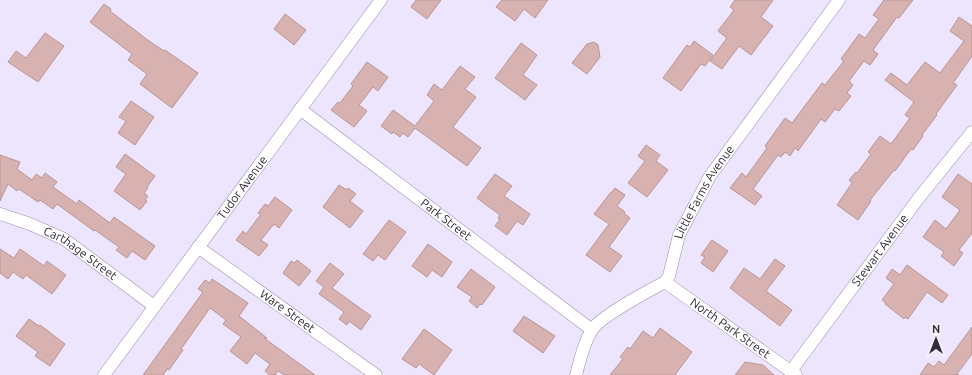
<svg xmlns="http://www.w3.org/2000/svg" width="972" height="375" font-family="Ubuntu,sans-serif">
<rect width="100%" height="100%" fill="#ede4fd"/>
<!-- building -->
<path fill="#d7b2b0" stroke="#ba9594" d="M 416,0 L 441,0 L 427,19 L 411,7 Z
M 502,0 L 548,0 L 535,18 L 524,9 L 515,21 L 496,7 Z
M 735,0 L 773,0 L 761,17 L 773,26 L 751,55 L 739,46 L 722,69 L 710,61 L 727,38 L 718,31 L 734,10 L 730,7 Z
M 884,0 L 913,0 L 899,18 L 897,17 L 873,50 L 878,54 L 870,65 L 864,61 L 849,81 L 853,85 L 847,93 L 851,96 L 839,111 L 835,109 L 825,122 L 821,119 L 798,151 L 795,148 L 790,156 L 785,152 L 781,157 L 778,155 L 753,189 L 762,196 L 755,205 L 730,188 L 742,173 L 746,177 L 767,148 L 765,146 L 785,118 L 792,123 L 822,83 L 825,85 L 844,61 L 841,59 L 859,34 L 865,38 L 879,19 L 873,15 Z
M 104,4 L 111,9 L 110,11 L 149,41 L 164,51 L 165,50 L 198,73 L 172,108 L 140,84 L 147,74 L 128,60 L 132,54 L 90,22 Z
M 285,14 L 306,30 L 294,45 L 274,29 Z
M 959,17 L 972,26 L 972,56 L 953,83 L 957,85 L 936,114 L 937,115 L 922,135 L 923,136 L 913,150 L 911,149 L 895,171 L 894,170 L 870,200 L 871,201 L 858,220 L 837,205 L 852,183 L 849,180 L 856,172 L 857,173 L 871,154 L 868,152 L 880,136 L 891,144 L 910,118 L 905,115 L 914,102 L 885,80 L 891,73 L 907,85 L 925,62 L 940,73 L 964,41 L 950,31 Z
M 45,33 L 64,46 L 38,82 L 8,62 L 16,51 L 26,58 Z
M 694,41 L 713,55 L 705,66 L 701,64 L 681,91 L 663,78 L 687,45 L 690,47 Z
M 594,42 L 598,45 L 600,57 L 587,74 L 572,63 L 587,44 Z
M 521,43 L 537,55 L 523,75 L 537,85 L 525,100 L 495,78 Z
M 367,62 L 388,77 L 378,91 L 373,87 L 359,105 L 367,111 L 354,127 L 331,110 L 338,102 L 340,103 L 353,86 L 351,84 Z
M 460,66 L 475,77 L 465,89 L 476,97 L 453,127 L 481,148 L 467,166 L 415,128 L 408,137 L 403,133 L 400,137 L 393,132 L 392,134 L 381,126 L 393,110 L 415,126 L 434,101 L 427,95 L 434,84 L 442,90 Z
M 131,101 L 154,117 L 135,145 L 118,133 L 126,121 L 119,117 Z
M 646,145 L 660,155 L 656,161 L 668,170 L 647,197 L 628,183 L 645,161 L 638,156 Z
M 125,154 L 155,176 L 147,187 L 148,188 L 144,193 L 148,196 L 145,200 L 147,201 L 140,210 L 114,191 L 126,174 L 116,167 Z
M 0,155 L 20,162 L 17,169 L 32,180 L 36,174 L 42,178 L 45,173 L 57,182 L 53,187 L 77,204 L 79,200 L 110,223 L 114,217 L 155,246 L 145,260 L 132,251 L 127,258 L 116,250 L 119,247 L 95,230 L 94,231 L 57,204 L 53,209 L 40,200 L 38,202 L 19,189 L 17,191 L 8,184 L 0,201 Z
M 495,174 L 512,186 L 504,196 L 530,214 L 523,225 L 517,221 L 507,235 L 495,226 L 500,219 L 498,218 L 500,215 L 477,198 Z
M 958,174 L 972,184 L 972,233 L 959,250 L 963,253 L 954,266 L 941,256 L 944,252 L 923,237 L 935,220 L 946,229 L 960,210 L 942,197 Z
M 339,185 L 347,190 L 348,188 L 356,194 L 350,201 L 363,211 L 350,228 L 323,207 Z
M 615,188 L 625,195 L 617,206 L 625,212 L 624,213 L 630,218 L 609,247 L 622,256 L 610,272 L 586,255 L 609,224 L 594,214 L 611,192 L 612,192 Z
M 275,197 L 292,210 L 279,228 L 274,224 L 261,240 L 268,245 L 259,256 L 236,240 L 243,231 L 246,234 L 261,214 L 258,213 L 265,204 L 268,206 Z
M 389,220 L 406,232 L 385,260 L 378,255 L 373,261 L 363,254 Z
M 712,240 L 728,251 L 713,272 L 701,263 L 705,257 L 701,255 Z
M 428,244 L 452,262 L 442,277 L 432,270 L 427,277 L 412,266 Z
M 0,249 L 14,258 L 20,249 L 44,266 L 47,261 L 66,275 L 52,294 L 26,275 L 23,279 L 13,272 L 8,279 L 0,273 Z
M 775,259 L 785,266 L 766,291 L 792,310 L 780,326 L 730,288 L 744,268 L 760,279 Z
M 297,260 L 311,271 L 299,286 L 283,273 L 291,261 L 294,263 Z
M 330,263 L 344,274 L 332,288 L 371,316 L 361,330 L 349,321 L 347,325 L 339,319 L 344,312 L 319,294 L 324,287 L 316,281 Z
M 907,265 L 948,295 L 942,303 L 927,292 L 908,319 L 905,317 L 904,319 L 885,304 L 886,303 L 882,300 L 894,284 L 886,278 L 892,269 L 900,275 Z
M 471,269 L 495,287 L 482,305 L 480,304 L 477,308 L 469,301 L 472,297 L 457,287 Z
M 212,279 L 248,303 L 239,316 L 267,338 L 264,338 L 315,375 L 284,375 L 278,371 L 275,375 L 270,375 L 265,371 L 270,364 L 255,353 L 247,364 L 230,351 L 241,337 L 223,324 L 226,320 L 210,308 L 181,349 L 183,350 L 169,370 L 167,369 L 163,375 L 143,375 L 203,292 L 198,289 L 205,280 L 210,283 Z
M 524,316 L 555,336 L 543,353 L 513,331 Z
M 29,319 L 39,326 L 40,325 L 65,344 L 50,366 L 35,356 L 38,352 L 16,336 Z
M 972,327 L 972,354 L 957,374 L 959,375 L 920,375 L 928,363 L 934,367 L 939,361 L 944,365 Z
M 660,328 L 692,352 L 675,375 L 610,375 L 623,359 L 620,357 L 628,347 L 630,349 L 643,331 L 653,338 Z
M 424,329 L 452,350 L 434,375 L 419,364 L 416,368 L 402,359 Z
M 745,362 L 763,365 L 774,375 L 735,375 Z"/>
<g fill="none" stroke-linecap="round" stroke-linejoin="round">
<defs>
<g id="minor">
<path id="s1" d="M 300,109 L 592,330"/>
<path id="s2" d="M 0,214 L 30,224 L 64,239 L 154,306"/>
<path id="s3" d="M 198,247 L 376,375"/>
<path id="s4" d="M 665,282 L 796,375"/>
<path id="s5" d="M 791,371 L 918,199 L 972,132"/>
<path id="s6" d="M 104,375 L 381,0"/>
<path id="s7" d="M 576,375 C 580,360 583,345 591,331 C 600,316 647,292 665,282 L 669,276 L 679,235 L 710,176 L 839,0"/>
</g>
</defs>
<!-- minor casing -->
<use href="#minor" stroke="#988daa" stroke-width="13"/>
<!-- minor -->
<use href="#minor" stroke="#fff" stroke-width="12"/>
</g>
<g text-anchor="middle" stroke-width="3.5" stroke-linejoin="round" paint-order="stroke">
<!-- street labels -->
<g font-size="12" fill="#302c37" stroke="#f7f5fb">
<text dy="4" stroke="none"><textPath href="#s6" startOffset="233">Tudor Avenue</textPath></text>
<text dy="4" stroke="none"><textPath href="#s7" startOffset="235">Little Farms Avenue</textPath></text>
<text dy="4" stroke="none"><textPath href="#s1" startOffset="183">Park Street</textPath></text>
<text dy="4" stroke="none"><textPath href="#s5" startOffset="150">Stewart Avenue</textPath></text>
<text dy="4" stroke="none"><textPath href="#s2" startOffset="90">Carthage Street</textPath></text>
<text dy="4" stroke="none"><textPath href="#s3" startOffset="110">Ware Street</textPath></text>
<text dy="4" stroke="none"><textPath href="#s4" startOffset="80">North Park Street</textPath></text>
</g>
</g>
<!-- north arrow -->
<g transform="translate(936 339)" stroke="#f7f5fb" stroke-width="3" paint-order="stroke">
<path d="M0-3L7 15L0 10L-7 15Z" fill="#302c37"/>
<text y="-6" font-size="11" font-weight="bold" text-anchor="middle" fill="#302c37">N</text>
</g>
</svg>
